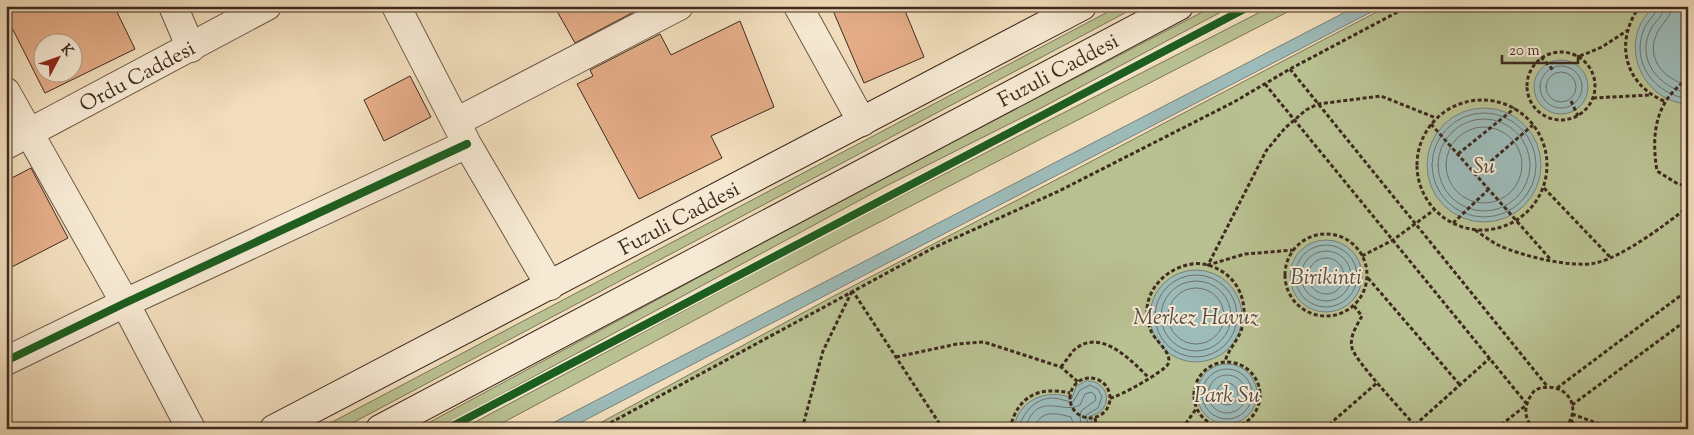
<svg xmlns="http://www.w3.org/2000/svg" width="1694" height="435" font-family="'Sorts Mill Goudy',serif">
<rect width="100%" height="100%" fill="#f2debd"/>
<filter id="stains"><feTurbulence type="fractalNoise" baseFrequency=".004" numOctaves="4"/><feColorMatrix values="0 0 0 0 .2 0 0 0 0 .09 0 0 0 0 .02 0 0 0 .5 -.17"/></filter>
<radialGradient id="worn" r=".72"><stop offset=".6" stop-color="#630" stop-opacity="0"/><stop offset="1" stop-color="#630" stop-opacity=".3"/></radialGradient>
<!-- green -->
<path fill="#b9c192" stroke="#7c7658" d="M 1119,6 L 1138,6 L 341,429 L 319,429 Z
M 1214,6 L 1232,6 L 1043,107 L 886,186 L 437,429 L 417,429 L 883,178 Z
M 1272,6 L 1299,6 L 839,243 L 491,429 L 462,429 L 833,231 Z
M 1388,6 L 1688,6 L 1688,429 L 589,429 L 832,297 Z"/>
<!-- water -->
<path fill="#9dbbb9" stroke="#77817b" d="M 1357,6 L 1383,6 L 568,429 L 541,429 Z
M 1655,6 L 1688,6 L 1688,104 C 1639,101 1616,38 1655,6 Z
M1534 87a27 27 0 1 1 54 0a27 27 0 1 1-54 0Z
M1427 165a57 57 0 1 1 114 0a57 57 0 1 1-114 0Z
M1290 276a36 36 0 1 1 72 0a36 36 0 1 1-72 0Z
M1150 316a46 46 0 1 1 92 0a46 46 0 1 1-92 0Z
M1197 394a30 30 0 1 1 60 0a30 30 0 1 1-60 0Z
M 1085,381 C 1110,379 1115,411 1090,416 L 1094,429 L 1014,429 C 1017,400 1047,388 1072,398 L 1076,387 Z"/>
<g fill="none" stroke-linecap="round" stroke-linejoin="round">
<!-- shore -->
<path stroke="#6e736c" stroke-width="1" d="M 1658,6 C 1657,14 1647,21 1644,29 C 1630,63 1655,94 1688,99
M 1664,6 C 1664,16 1655,21 1651,29 C 1635,59 1659,88 1688,93
M 1672,6 C 1671,18 1662,23 1657,33 C 1645,58 1664,80 1688,85
M1540 87a21 21 0 1 1 42 0a21 21 0 1 1-42 0Z
M1546 87a15 15 0 1 1 30 0a15 15 0 1 1-30 0Z
M1432 165a52 52 0 1 1 104 0a52 52 0 1 1-104 0Z
M1438 165a46 46 0 1 1 92 0a46 46 0 1 1-92 0Z
M1446 165a38 38 0 1 1 76 0a38 38 0 1 1-76 0Z
M1295 276a31 31 0 1 1 62 0a31 31 0 1 1-62 0Z
M1301 276a25 25 0 1 1 50 0a25 25 0 1 1-50 0Z
M1308 276a18 18 0 1 1 36 0a18 18 0 1 1-36 0Z
M1155 316a41 41 0 1 1 82 0a41 41 0 1 1-82 0Z
M1161 316a35 35 0 1 1 70 0a35 35 0 1 1-70 0Z
M1168 316a28 28 0 1 1 56 0a28 28 0 1 1-56 0Z
M1202 394a25 25 0 1 1 50 0a25 25 0 1 1-50 0Z
M1208 394a19 19 0 1 1 38 0a19 19 0 1 1-38 0Z
M1216 394a11 11 0 1 1 22 0a11 11 0 1 1-22 0Z
M 1019,429 C 1022,413 1035,398 1053,398 C 1060,398 1066,402 1073,402 L 1080,390 L 1090,385 L 1098,389 L 1102,397 L 1098,408 L 1086,415 L 1089,429
M 1025,429 C 1037,389 1062,415 1080,405 L 1085,394 L 1091,392 L 1095,395 L 1096,400 L 1081,411 L 1080,419 L 1083,429
M 1033,429 C 1041,409 1055,413 1071,417 L 1075,429"/>
</g>
<!-- building -->
<path fill="#e5ad88" stroke="#3e2b1e" fill-rule="evenodd" d="M 6,6 L 114,6 L 135,49 L 45,93 L 6,16 ZM 42,42 L 72,42 L 72,72 L 42,72 Z
M 554,6 L 645,6 L 575,43 Z
M 831,6 L 903,6 L 924,57 L 864,83 Z
M 740,21 L 774,107 L 711,136 L 722,158 L 639,199 L 577,84 L 593,76 L 590,70 L 660,34 L 671,55 Z
M 410,76 L 431,117 L 384,141 L 364,100 Z
M 31,168 L 68,238 L 6,270 L 6,181 Z"/>
<g fill="none" stroke-linecap="round" stroke-linejoin="round">
<defs>
<path id="minor" d="M 173,6 L 191,48
M 396,6 L 467,144 L 550,286
M 798,6 L 862,122
M 6,92 L 125,303 L 191,429
M 456,122 L 679,6
M 6,361 L 125,303 L 467,144"/>
<path id="tertiary" d="M 6,145 L 267,6"/>
<path id="secondary" d="M 274,429 L 1082,6
M 380,429 L 1179,6"/>
</defs>
<!-- minor casing -->
<use href="#minor" stroke="#6b5846" stroke-width="30"/>
<!-- tertiary casing -->
<use href="#tertiary" stroke="#6b5846" stroke-width="30"/>
<!-- secondary casing -->
<use href="#secondary" stroke="#3e2b1e" stroke-width="30"/>
<!-- path -->
<path stroke="#3e2b1e" stroke-width="3" stroke-dasharray="4 2.5" stroke-linecap="butt" d="M 1640,6 C 1614,41 1624,84 1664,101
M1527 86a34 34 0 1 1 68 0a34 34 0 1 1-68 0Z
M 1580,56 L 1602,47 L 1628,30
M 1541,57 L 1554,71
M 1290,69 L 1547,386
M 1688,79 C 1655,101 1651,134 1657,171 L 1678,184 L 1688,186
M 1265,84 L 1526,403
M 1593,98 L 1650,95
M1417 165a65 65 0 1 1 130 0a65 65 0 1 1-130 0Z
M 1571,101 L 1578,116
M 1431,124 L 1551,260
M 1458,154 L 1515,108
M 1476,174 L 1534,124
M 1544,188 L 1610,257
M 1453,223 L 1489,189
M 1475,230 C 1483,235 1490,241 1498,245 C 1522,256 1570,268 1596,263 C 1624,256 1665,225 1688,207
M1285 275a41 41 0 1 1 82 0a41 41 0 1 1-82 0Z
M 1294,250 L 1245,254 L 1208,265 L 1266,151 L 1285,128 L 1306,110 L 1318,104 L 1381,96 L 1436,118
M 1362,256 L 1393,240 L 1434,210
M 1368,278 L 1460,385
M 852,290 L 943,429
M 1354,306 L 1362,316 C 1357,325 1349,337 1352,348 C 1355,361 1406,415 1418,429
M 896,357 L 957,344 L 984,342 L 1061,367 L 1078,382
M1194 395a33 33 0 1 1 66 0a33 33 0 1 1-66 0Z
M 1061,367 C 1065,362 1069,356 1073,351 C 1099,326 1131,360 1148,377
M1070 398a20 20 0 1 1 40 0a20 20 0 1 1-40 0Z
M 1557,388 L 1688,290
M 1110,398 C 1119,397 1165,371 1168,364 C 1173,353 1155,341 1151,331 C 1137,300 1160,269 1192,264 C 1204,262 1217,267 1227,275 C 1243,288 1248,311 1241,331 C 1237,341 1229,349 1225,361
M 1572,405 L 1688,319
M 1572,414 L 1613,429
M 1095,418 L 1097,429
M 1571,420 L 1578,429
M 1415,425 L 1490,358
M 599,429 L 933,248 L 1059,191 L 1234,102 L 1290,69 L 1409,6
M 802,429 L 823,351 L 852,291
M 1010,429 C 1017,396 1039,386 1070,393
M 1182,429 L 1196,409
M 1324,429 L 1378,382
M 1496,429 L 1525,406
M 1534,429 C 1522,417 1524,403 1535,390 C 1563,378 1586,406 1564,429"/>
<!-- minor -->
<use href="#minor" stroke="#f7ead4" stroke-width="28"/>
<!-- tertiary -->
<use href="#tertiary" stroke="#f7ead4" stroke-width="28"/>
<!-- secondary -->
<use href="#secondary" stroke="#f7ead4" stroke-width="28"/>
<defs>
<path id="cycleway" d="M 6,361 L 125,303 L 467,144
M 447,429 L 1250,6"/>
</defs>
<!-- cycleway casing -->
<use href="#cycleway" stroke="#f7ead4" stroke-width="11"/>
<!-- cycleway -->
<use href="#cycleway" stroke="#1b5e20" stroke-width="8"/>
</g>
<g text-anchor="middle" stroke-width="4" stroke-linejoin="round" paint-order="stroke">
<!-- street labels -->
<g font-size="21" fill="#3e2b1e" stroke="#f7ead4">
<text transform="translate(1058 70) rotate(-28)" y="7">Fuzuli Caddesi</text>
<text transform="translate(137 76) rotate(-28)" y="7">Ordu Caddesi</text>
<text transform="translate(679 218) rotate(-28)" y="7">Fuzuli Caddesi</text>
</g>
<!-- water labels -->
<g font-size="22" font-style="italic" fill="#564f45" stroke="#f7ead4">
<text x="1484" y="173">Su</text>
<text x="1326" y="284">Birikinti</text>
<text x="1196" y="324">Merkez Havuz</text>
<text x="1227" y="402">Park Su</text>
</g>
</g>
<!-- margin -->
<rect width="1694" height="435" fill="none" stroke="#f2debd" stroke-width="25"/>
<rect x="8" y="8" width="1679" height="420" fill="none" stroke="#3e2b1e" stroke-width="2.5"/>
<rect x="12" y="12" width="1669" height="410" fill="none" stroke="#3e2b1e"/>
<!-- north arrow -->
<g transform="translate(58 58) rotate(49)"><circle r="24" fill="#f7ead4" stroke="#ad9e8b"/>
<path d="M0-4L9 19L0 12L-9 19Z" fill="#8f2418"/>
<text y="-8" font-size="14" font-weight="bold" text-anchor="middle" fill="#3e2b1e">K</text>
</g>
<!-- scale -->
<path d="M1502 55v8h76v-8" fill="none" stroke="#3e2b1e" stroke-width="2.5"/>
<text x="1509" y="55" font-size="15" fill="#3e2b1e" stroke="#f7ead4" stroke-width="4" paint-order="stroke">20 m</text>
<rect width="100%" height="100%" filter="url(#stains)"/>
<rect width="100%" height="100%" fill="url(#worn)"/>
</svg>
